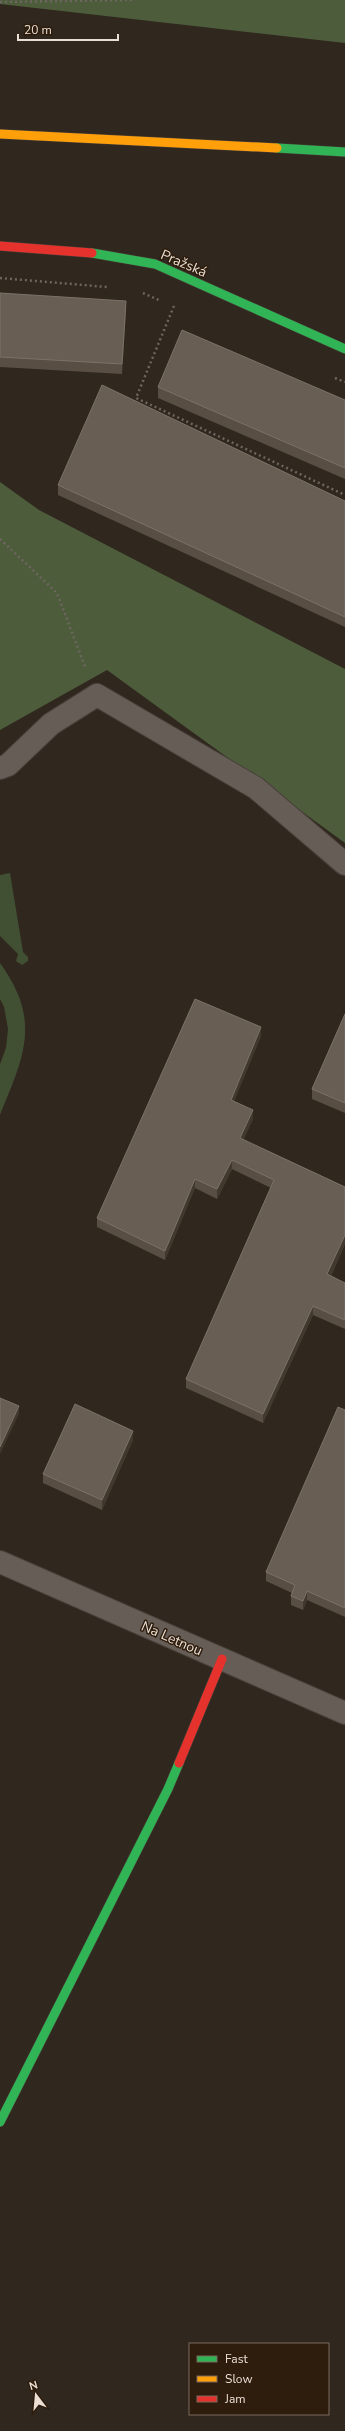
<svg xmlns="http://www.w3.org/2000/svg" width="345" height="2431" font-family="'Nunito Sans',sans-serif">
<rect width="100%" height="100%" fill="#30271e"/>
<!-- green -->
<path fill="#414f33" d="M 10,873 L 23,952 L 28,957 L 28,961 L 22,965 L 16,961 L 18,954 L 0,936 L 0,875 Z
M 0,963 C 42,1021 24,1056 0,1115 L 0,1064 L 6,1048 L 8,1029 L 4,1007 L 0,999 Z"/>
<!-- forest -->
<path fill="#4d5d3c" d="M 0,0 L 345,0 L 345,43 L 0,4 Z
M 0,482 L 39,510 L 345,669 L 345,843 L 107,670 L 0,730 Z"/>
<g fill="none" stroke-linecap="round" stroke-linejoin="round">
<defs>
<path id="street" d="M 0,768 L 8,765 L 51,724 L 97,695 L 256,788 L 345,864
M 0,1562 L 345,1713"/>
<path id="fast" d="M 277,148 L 345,152
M 92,253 L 155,264 L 345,349
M 0,2122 L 168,1789 L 179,1763"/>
<path id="slow" d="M 0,134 L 277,148"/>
<path id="jam" d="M 0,246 L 92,253
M 179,1763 L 222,1659"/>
</defs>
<!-- street casing -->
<use href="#street" stroke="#4a413b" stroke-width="24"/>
<!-- fast casing -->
<use href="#fast" stroke="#4a413b" stroke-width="10"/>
<!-- slow casing -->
<use href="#slow" stroke="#4a413b" stroke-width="10"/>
<!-- jam casing -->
<use href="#jam" stroke="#4a413b" stroke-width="10"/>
<!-- path -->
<path stroke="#6d665f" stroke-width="2.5" stroke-dasharray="2 3" stroke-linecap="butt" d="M 0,2 L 133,0
M 0,278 L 107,287
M 143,293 L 161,301
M 174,306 L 136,398 L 345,495
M 335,378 L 345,382
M 0,539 L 57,593 L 86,669"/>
<!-- street -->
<use href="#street" stroke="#655d56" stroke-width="22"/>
<!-- fast -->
<use href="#fast" stroke="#30b455" stroke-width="9"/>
<!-- slow -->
<use href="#slow" stroke="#ff9f0a" stroke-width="9"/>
<!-- jam -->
<use href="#jam" stroke="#e5322d" stroke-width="9"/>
</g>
<!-- wall -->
<path fill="#584e44" d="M 0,293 L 126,311 L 122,374 L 0,367 Z
M 158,387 L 345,400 L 345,479 L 158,398 Z
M 58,485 L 345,501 L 345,627 L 58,495 Z
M 345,1014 L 345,1113 L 312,1099 L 312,1089 Z
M 261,1036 L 234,1101 L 253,1119 L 243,1140 L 345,1187 L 345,1244 L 331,1276 L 345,1283 L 345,1329 L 313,1315 L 263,1423 L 186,1388 L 186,1379 L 271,1188 L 232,1169 L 217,1199 L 195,1188 L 165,1260 L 97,1227 L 97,1218 Z
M 345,1410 L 345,1617 L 307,1600 L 303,1610 L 291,1605 L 291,1596 L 292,1593 L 266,1581 L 266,1572 Z
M 133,1440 L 102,1510 L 43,1483 L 43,1474 Z"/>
<!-- shaded-wall -->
<path fill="#41382e" d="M 126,301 L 126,311 L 122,374 L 122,364 Z
M 261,1027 L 261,1036 L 231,1109 L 231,1100 Z
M 253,1110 L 253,1119 L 240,1148 L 240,1138 Z
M 232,1160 L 232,1169 L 217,1199 L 217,1189 Z
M 195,1179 L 195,1188 L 165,1260 L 165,1251 Z
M 345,1235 L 345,1244 L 327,1284 L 327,1274 Z
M 313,1306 L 313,1315 L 263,1423 L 263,1414 Z
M 19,1406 L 19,1414 L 0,1454 L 0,1447 Z
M 133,1431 L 133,1440 L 102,1510 L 102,1500 Z
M 307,1591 L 307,1600 L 303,1610 L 303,1601 Z"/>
<!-- building -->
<path fill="#685e54" stroke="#7c7268" d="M 0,293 L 126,301 L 122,364 L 0,357 Z
M 182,330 L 345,400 L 345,468 L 158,387 Z
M 102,385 L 345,501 L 345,617 L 58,485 Z
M 195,999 L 261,1027 L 231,1100 L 253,1110 L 240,1138 L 345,1187 L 345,1235 L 327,1274 L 345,1283 L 345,1320 L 313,1306 L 263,1414 L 186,1379 L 274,1180 L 232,1160 L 217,1189 L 195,1179 L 165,1251 L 97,1218 Z
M 345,1014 L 345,1103 L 312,1089 Z
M 0,1398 L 19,1406 L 0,1447 Z
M 75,1404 L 133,1431 L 102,1500 L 43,1474 Z
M 338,1407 L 345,1410 L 345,1608 L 307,1591 L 303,1601 L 291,1596 L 295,1585 L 266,1572 Z"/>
<g text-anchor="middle" stroke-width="3" stroke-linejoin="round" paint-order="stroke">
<!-- street labels -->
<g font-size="14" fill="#ebdfd5" stroke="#2e1d0d">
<text transform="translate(184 263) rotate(23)" y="5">Pražská</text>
<text transform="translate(172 1638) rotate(24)" y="5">Na Letnou</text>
</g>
</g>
<!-- legend -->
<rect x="189" y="2343" width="140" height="72" fill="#2e1d0d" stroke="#7a6b5d"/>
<rect x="197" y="2356" width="20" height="6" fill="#30b455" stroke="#7a6b5d"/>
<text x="225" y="2363" font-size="12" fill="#ebdfd5">Fast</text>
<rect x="197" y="2376" width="20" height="6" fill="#ff9f0a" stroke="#7a6b5d"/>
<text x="225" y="2383" font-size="12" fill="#ebdfd5">Slow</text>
<rect x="197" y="2396" width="20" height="6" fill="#e5322d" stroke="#7a6b5d"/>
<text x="225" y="2403" font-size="12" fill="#ebdfd5">Jam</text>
<!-- north arrow -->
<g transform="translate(36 2395) rotate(344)" stroke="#2e1d0d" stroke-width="3" paint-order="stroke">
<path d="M0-3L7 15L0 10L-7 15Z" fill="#ebdfd5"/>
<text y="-6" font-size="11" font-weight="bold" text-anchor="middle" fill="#ebdfd5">N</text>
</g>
<!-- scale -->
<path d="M18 34v6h100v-6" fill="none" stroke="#ebdfd5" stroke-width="2"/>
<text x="24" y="34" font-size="12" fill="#ebdfd5" stroke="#2e1d0d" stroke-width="3" paint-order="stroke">20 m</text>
</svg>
